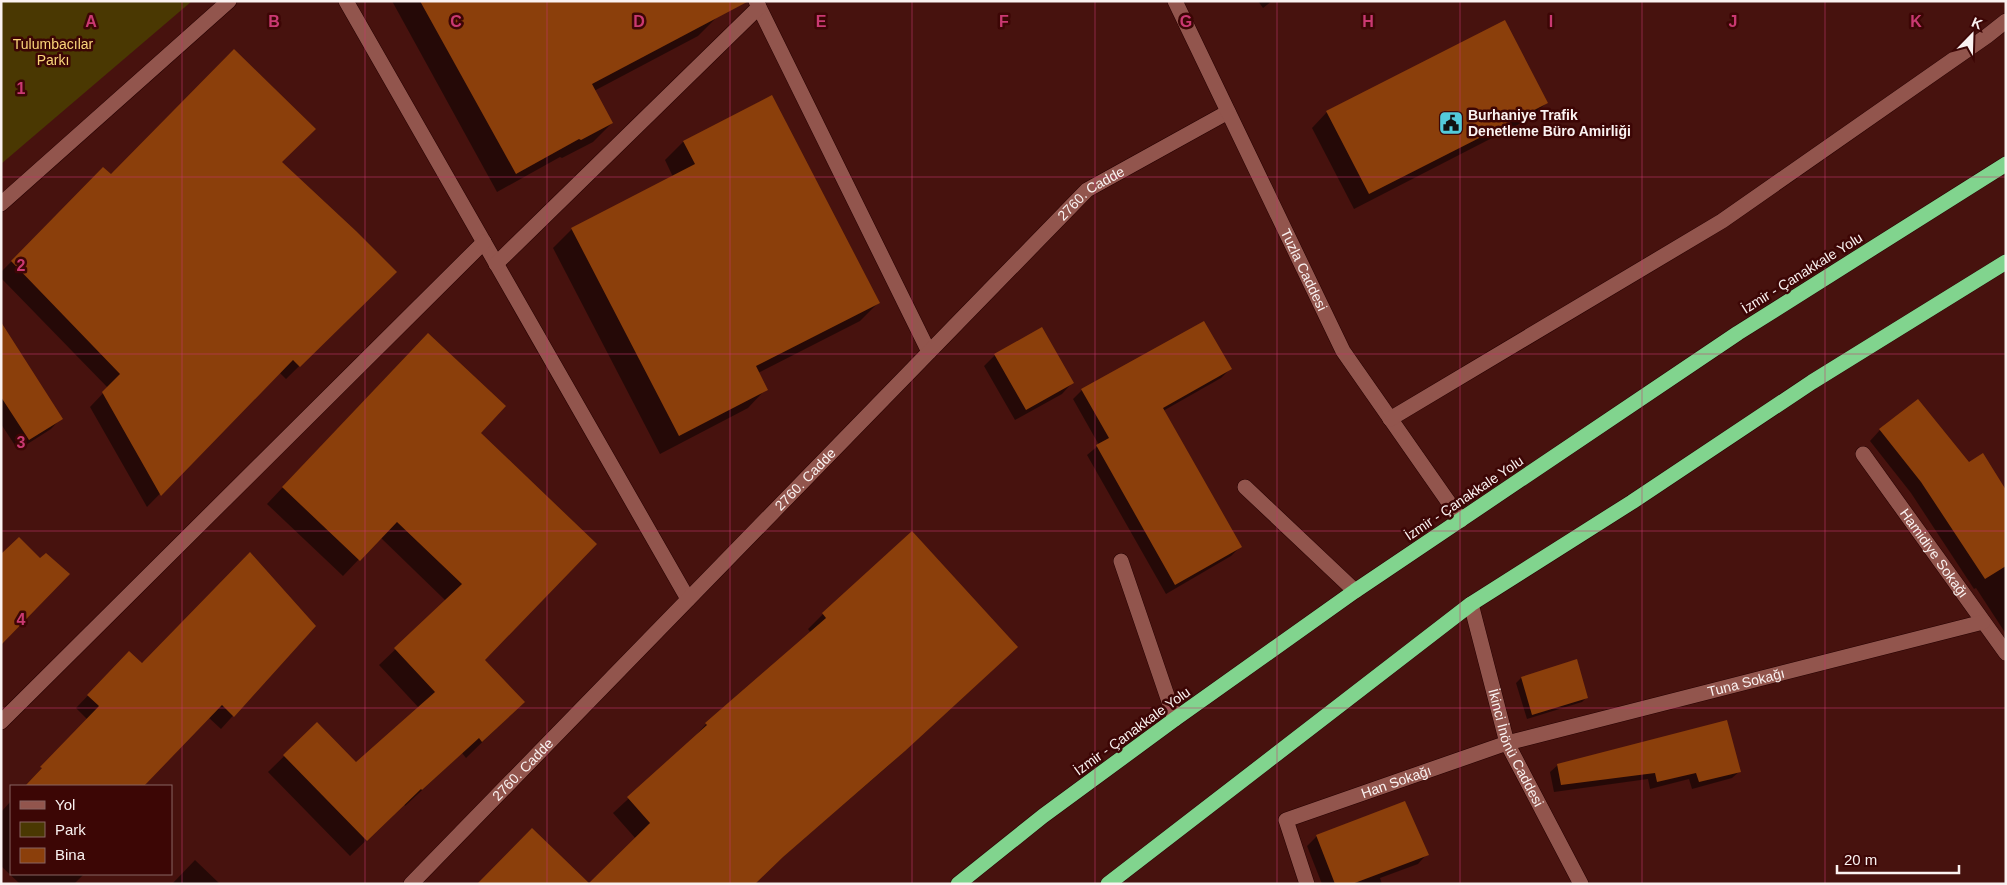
<svg xmlns="http://www.w3.org/2000/svg" width="2007" height="885" font-family="Helvetica,sans-serif">
<rect width="100%" height="100%" fill="#47120e"/>
<!-- green -->
<path fill="#4a3802" d="M 1,1 L 192,1 L 1,164 Z"/>
<!-- shadow -->
<path fill="#0007" d="M 392,1 L 708,1 L 717,17 L 698,36 L 594,91 L 612,123 L 593,142 L 562,158 L 560,157 L 497,192 Z
M 1258,1 L 1272,1 L 1263,8 Z
M 771,96 L 879,302 L 860,321 L 758,373 L 766,389 L 748,408 L 660,454 L 553,248 L 572,229 L 673,177 L 665,160 L 683,142 Z
M 1546,103 L 1531,118 L 1354,209 L 1312,128 L 1327,112 Z
M 281,162 L 395,272 L 286,379 L 279,372 L 147,507 L 90,407 L 108,388 L 1,278 L 1,272 L 103,169 L 111,176 Z
M 1042,329 L 1072,383 L 1062,394 L 1015,420 L 984,366 L 995,355 Z
M 1,336 L 61,418 L 51,429 L 18,450 L 1,424 Z
M 412,350 L 479,433 L 483,660 L 507,718 L 466,758 L 462,753 L 405,806 L 404,804 L 350,856 L 268,772 L 317,724 L 356,764 L 419,708 L 379,665 L 446,601 L 380,537 L 343,576 L 267,504 Z
M 1230,369 L 1221,378 L 1163,411 L 1240,547 L 1231,556 L 1166,594 L 1087,455 L 1099,445 L 1073,399 L 1082,390 Z
M 1880,430 L 1968,464 L 2006,492 L 2006,634 L 1976,588 L 1974,589 L 1911,493 L 1870,441 Z
M 912,533 L 1002,661 L 888,766 L 766,871 L 636,839 L 613,813 L 692,740 L 706,724 L 811,633 L 808,629 L 823,614 Z
M 314,626 L 221,729 L 208,717 L 145,784 L 147,786 L 25,786 L 88,720 L 76,708 L 117,665 L 142,665 Z
M 1521,678 L 1587,697 L 1582,702 L 1527,719 L 1516,683 Z
M 1558,765 L 1740,771 L 1732,778 L 1692,789 L 1689,779 L 1650,789 L 1648,779 L 1554,792 L 1550,772 Z
M 11,801 L 11,874 L 84,874 L 74,884 L 20,884 L 1,866 L 1,812 Z
M 1317,836 L 1427,854 L 1418,864 L 1380,878 L 1382,884 L 1322,884 L 1307,846 Z
M 195,860 L 220,884 L 172,884 Z"/>
<!-- building -->
<path fill="#8b3f0b" d="M 420,1 L 747,1 L 747,2 L 592,84 L 613,123 L 581,140 L 579,139 L 516,174 Z
M 1505,20 L 1548,103 L 1369,194 L 1326,111 Z
M 234,49 L 316,129 L 282,162 L 356,231 L 397,272 L 300,367 L 293,360 L 161,496 L 102,392 L 120,374 L 11,261 L 103,167 L 111,174 Z
M 772,95 L 880,303 L 756,366 L 768,390 L 679,436 L 571,228 L 695,164 L 683,141 Z
M 1204,321 L 1232,369 L 1163,408 L 1242,547 L 1175,585 L 1096,445 L 1109,438 L 1081,389 Z
M 1,322 L 63,419 L 29,440 L 1,397 Z
M 1042,327 L 1074,383 L 1026,410 L 994,354 Z
M 428,333 L 506,406 L 481,433 L 597,544 L 485,660 L 525,702 L 482,742 L 479,738 L 422,790 L 421,789 L 367,841 L 283,755 L 317,722 L 356,762 L 435,692 L 394,648 L 462,584 L 397,522 L 360,561 L 282,487 Z
M 1918,399 L 1969,462 L 1983,453 L 2006,490 L 2006,566 L 1985,579 L 1921,482 L 1879,429 Z
M 912,531 L 1018,647 L 905,751 L 783,857 L 755,884 L 477,884 L 532,828 L 589,883 L 650,823 L 627,797 L 707,725 L 705,723 L 826,618 L 822,613 Z
M 19,537 L 40,558 L 46,553 L 70,574 L 1,645 L 1,554 Z
M 250,552 L 316,626 L 234,717 L 222,705 L 144,786 L 25,786 L 42,768 L 40,767 L 99,706 L 87,695 L 129,651 L 142,663 Z
M 1577,659 L 1588,698 L 1532,715 L 1521,677 Z
M 1727,720 L 1741,772 L 1699,782 L 1696,773 L 1657,782 L 1655,773 L 1561,785 L 1557,764 Z
M 1405,801 L 1429,855 L 1352,884 L 1335,884 L 1316,835 Z"/>
<g fill="none" stroke-linecap="round" stroke-linejoin="round">
<defs>
<path id="lane" d="M 1245,487 L 1355,591
M 1121,561 L 1175,719"/>
<g id="street">
<path d="M 346,1 L 688,599"/>
<path d="M 756,1 L 929,352"/>
<path d="M 1,204 L 229,1"/>
<path d="M 496,264 L 759,7"/>
<path id="s1" d="M 1863,454 L 2006,653"/>
<path d="M 1,722 L 484,242"/>
<path id="s2" d="M 411,884 L 1087,190 L 1228,112"/>
<path id="s3" d="M 1307,884 L 1286,820 L 1507,743 L 1983,622"/>
</g>
<g id="secondary">
<path id="s4" d="M 1175,1 L 1343,351 L 1461,520"/>
<path d="M 1390,419 L 1722,221 L 1987,36 L 2006,21"/>
<path id="s5" d="M 1471,604 L 1507,743 L 1581,884"/>
</g>
<path id="highway" d="M 958,884 L 1043,816 L 1175,719 L 1355,591 L 1738,333 L 2006,164
M 1108,884 L 1471,604 L 1632,502 L 1812,382 L 2006,262"/>
</defs>
<!-- lane casing -->
<use href="#lane" stroke="#260101" stroke-width="16"/>
<!-- street casing -->
<use href="#street" stroke="#260101" stroke-width="16"/>
<!-- secondary casing -->
<use href="#secondary" stroke="#260101" stroke-width="16"/>
<!-- highway casing -->
<use href="#highway" stroke="#260101" stroke-width="16"/>
<!-- lane -->
<use href="#lane" stroke="#92554d" stroke-width="15"/>
<!-- street -->
<use href="#street" stroke="#92554d" stroke-width="15"/>
<!-- secondary -->
<use href="#secondary" stroke="#92554d" stroke-width="15"/>
<!-- highway -->
<use href="#highway" stroke="#81d48e" stroke-width="15"/>
</g>
<!-- grid -->
<path fill="none" stroke="#ca3972" stroke-width="1" stroke-opacity="0.55" d="M 182,1 L 182,884M 365,1 L 365,884M 547,1 L 547,884M 730,1 L 730,884M 912,1 L 912,884M 1095,1 L 1095,884M 1277,1 L 1277,884M 1460,1 L 1460,884M 1642,1 L 1642,884M 1825,1 L 1825,884M 1,177 L 2006,177M 1,354 L 2006,354M 1,531 L 2006,531M 1,708 L 2006,708"/>
<!-- icons -->
<defs>
<symbol id="civic-square" viewBox="-11 -11 22 22"><rect x="-9" y="-9" width="18" height="18" rx="4" fill="#53cbdb" stroke="#3c0605"/><path d="M-.6-6.5H3V-4.5H.6V-3L4-1V1h2V6H-6V1h2V-1L-.6-3ZM-1.2 2.5V6h2.4V2.5Z" fill="#111"/></symbol>
</defs>
<g fill-rule="evenodd">
<use href="#civic-square" x="1437" y="109" width="28" height="28"/>
</g>
<g text-anchor="middle" stroke-width="5" stroke-linejoin="round" paint-order="stroke">
<!-- park labels -->
<g font-size="14" fill="#fad579" stroke="#3c0605">
<text x="53" y="49">Tulumbacılar<tspan x="53" dy="16">Parkı</tspan></text>
</g>
<!-- poi labels -->
<g font-size="14" font-weight="bold" fill="#faf2f1" stroke="#3c0605" text-anchor="start">
<text x="1468" y="120">Burhaniye Trafik<tspan x="1468" dy="16">Denetleme Büro Amirliği</tspan></text>
</g>
<!-- street labels -->
<g font-size="14" fill="#faf2f1" stroke="#3c0605">
<text dy="5" stroke="none"><textPath href="#s2" startOffset="970">2760. Cadde</textPath></text>
<text dy="5" stroke="none"><textPath href="#s4" startOffset="298">Tuzla Caddesi</textPath></text>
<text transform="translate(1802 273) rotate(-32)" y="5">İzmir - Çanakkale Yolu</text>
<text dy="5" stroke="none"><textPath href="#s2" startOffset="565">2760. Cadde</textPath></text>
<text transform="translate(1464 498) rotate(-34)" y="5">İzmir - Çanakkale Yolu</text>
<text dy="5" stroke="none"><textPath href="#s1" startOffset="122">Hamidiye Sokağı</textPath></text>
<text dy="5" stroke="none"><textPath href="#s3" startOffset="548">Tuna Sokağı</textPath></text>
<text transform="translate(1132 731) rotate(-36)" y="5">İzmir - Çanakkale Yolu</text>
<text dy="5" stroke="none"><textPath href="#s5" startOffset="151">İkinci İnönü Caddesi</textPath></text>
<text dy="5" stroke="none"><textPath href="#s2" startOffset="160">2760. Cadde</textPath></text>
<text dy="5" stroke="none"><textPath href="#s3" startOffset="184">Han Sokağı</textPath></text>
</g>
</g>
<g font-size="16" text-anchor="middle" font-weight="bold" fill="#ca3972" stroke="#3c0605" stroke-width="5" stroke-linejoin="round" paint-order="stroke">
<text x="91" y="27">A</text>
<text x="274" y="27">B</text>
<text x="456" y="27">C</text>
<text x="639" y="27">D</text>
<text x="821" y="27">E</text>
<text x="1004" y="27">F</text>
<text x="1186" y="27">G</text>
<text x="1368" y="27">H</text>
<text x="1551" y="27">I</text>
<text x="1733" y="27">J</text>
<text x="1916" y="27">K</text>
<text x="21" y="94">1</text>
<text x="21" y="271">2</text>
<text x="21" y="448">3</text>
<text x="21" y="625">4</text>
</g>
<!-- border -->
<rect width="2007" height="885" fill="none" stroke="#faf2f1" stroke-width="5"/>
<!-- legend -->
<rect x="10" y="785" width="162" height="90" fill="#3c0605" stroke="#886463"/>
<rect x="20" y="801" width="25" height="8" fill="#92554d" stroke="#886463"/>
<text x="55" y="810" font-size="15" fill="#faf2f1">Yol</text>
<rect x="20" y="822" width="25" height="15" fill="#4a3802" stroke="#886463"/>
<text x="55" y="835" font-size="15" fill="#faf2f1">Park</text>
<rect x="20" y="848" width="25" height="15" fill="#8b3f0b" stroke="#886463"/>
<text x="55" y="860" font-size="15" fill="#faf2f1">Bina</text>
<!-- north arrow -->
<g transform="translate(1972 35) rotate(23)" stroke="#3c0605" stroke-width="4" paint-order="stroke">
<path d="M0-4L9 19L0 12L-9 19Z" fill="#faf2f1"/>
<text y="-8" font-size="14" font-weight="bold" text-anchor="middle" fill="#faf2f1">K</text>
</g>
<!-- scale -->
<path d="M1837 865v8h122v-8" fill="none" stroke="#faf2f1" stroke-width="2.5"/>
<text x="1844" y="865" font-size="15" fill="#faf2f1" stroke="#3c0605" stroke-width="4" paint-order="stroke">20 m</text>
</svg>
